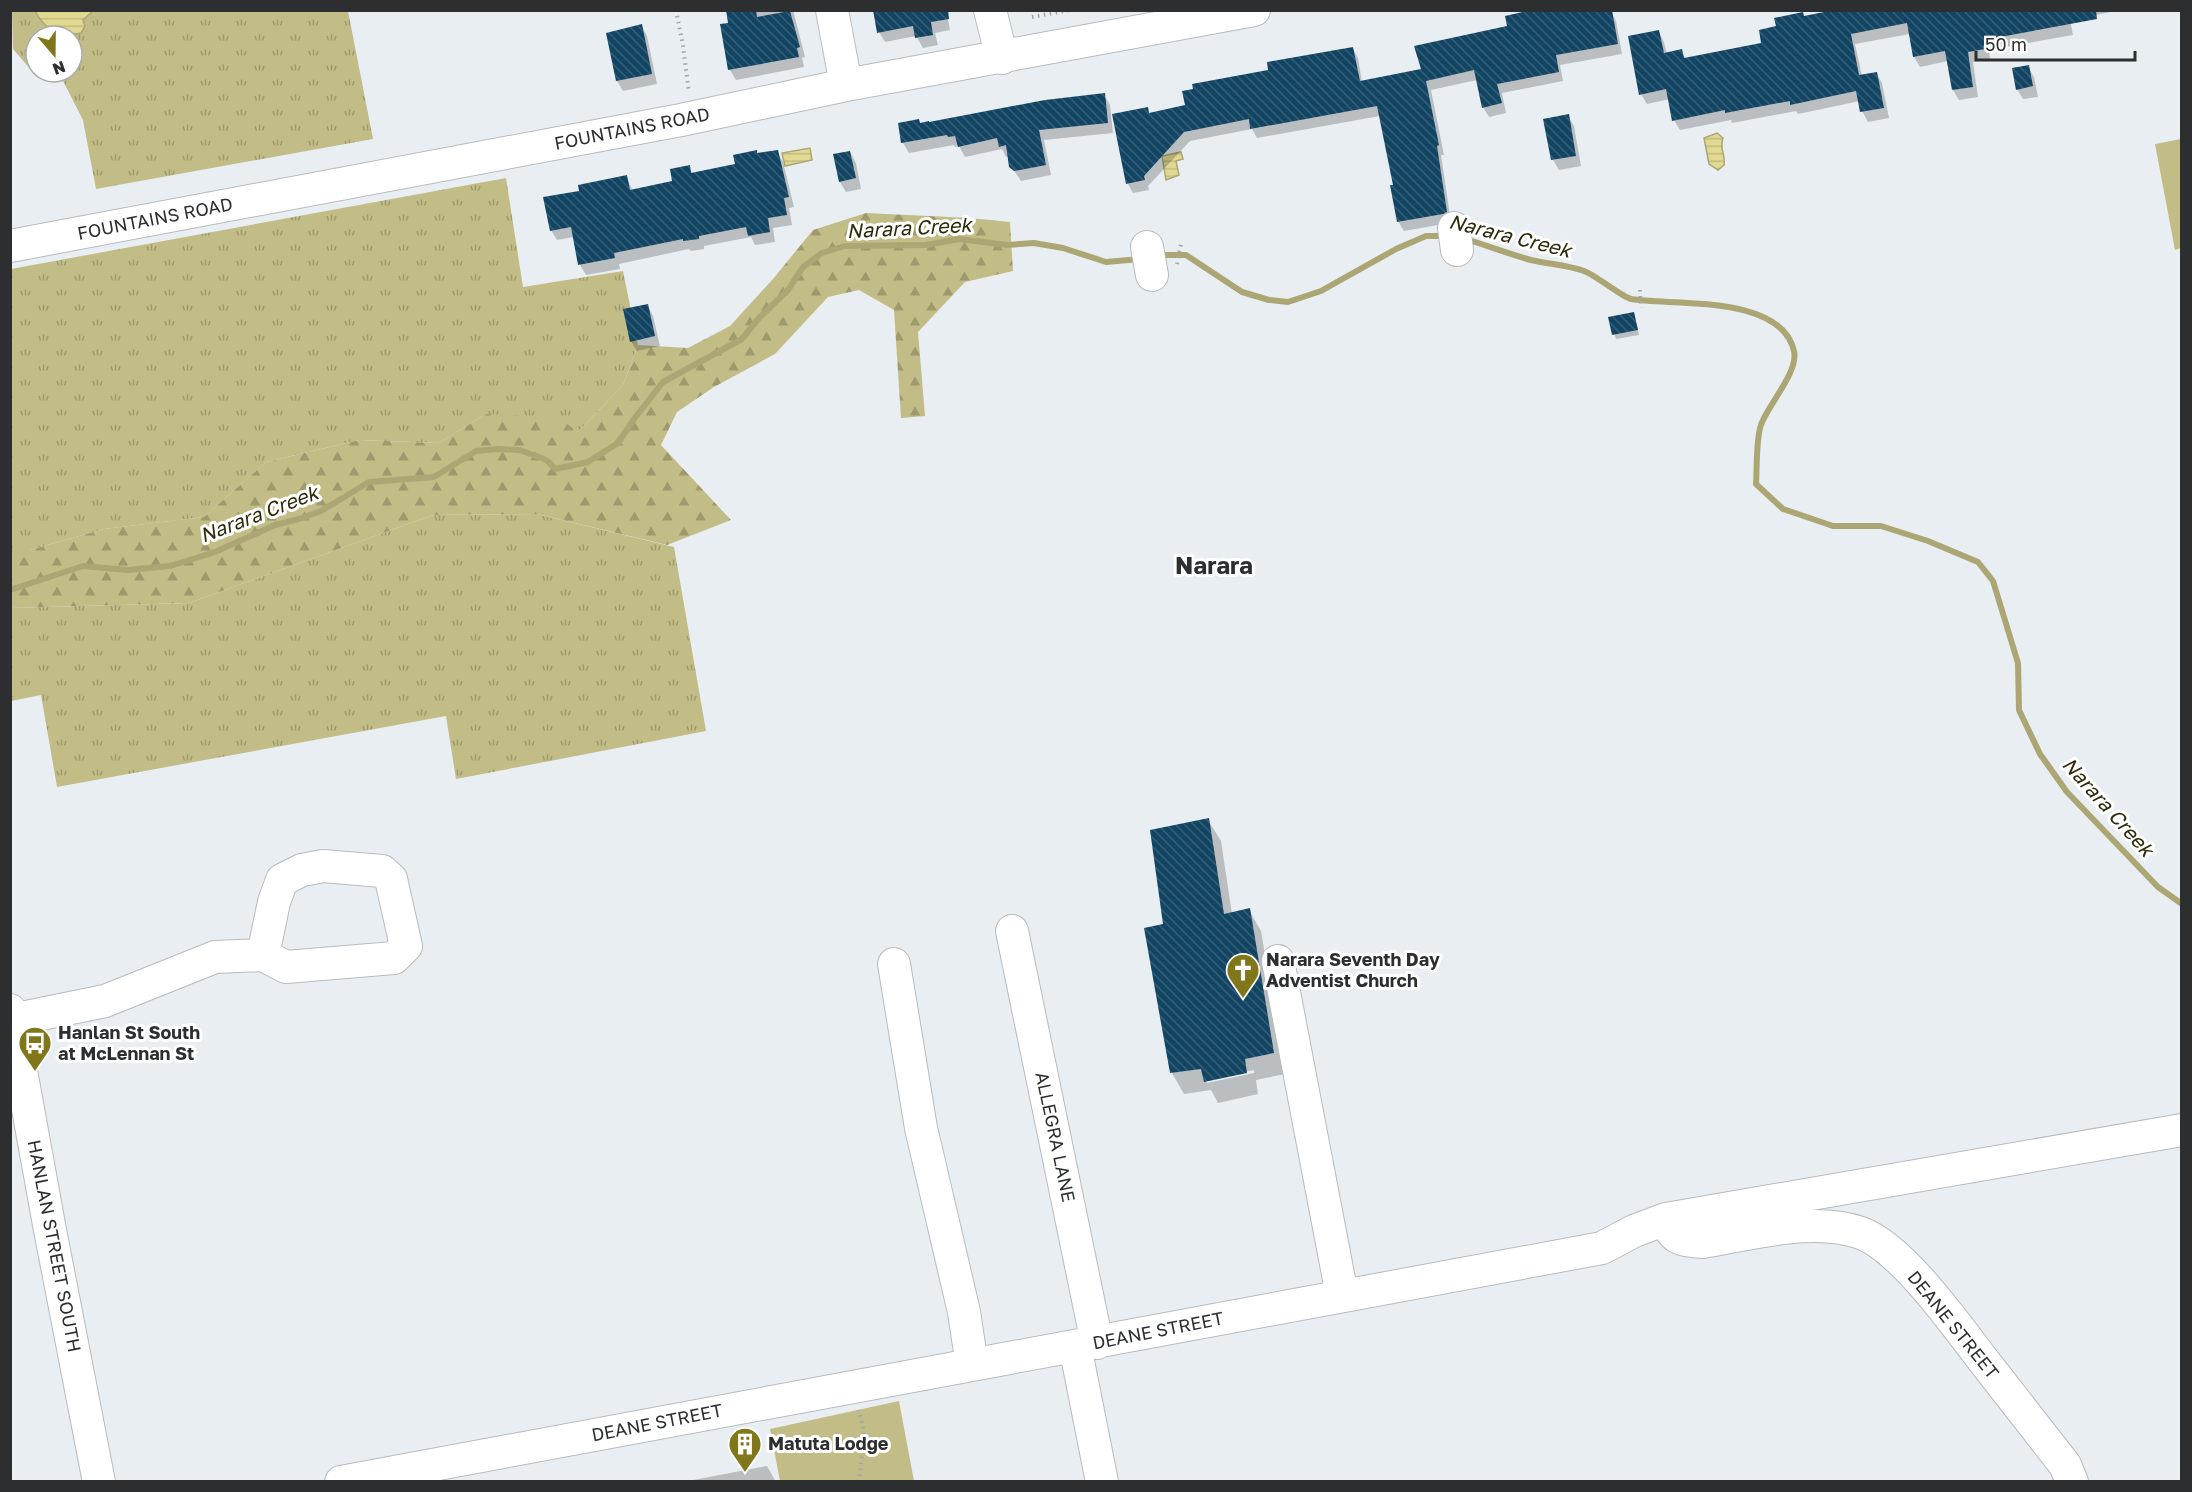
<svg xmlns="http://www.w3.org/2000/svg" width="2192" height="1492" font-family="'Golos Text',sans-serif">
<defs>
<pattern id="grass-tufts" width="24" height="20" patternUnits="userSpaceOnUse" patternTransform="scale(1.5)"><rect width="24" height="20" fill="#c2bd86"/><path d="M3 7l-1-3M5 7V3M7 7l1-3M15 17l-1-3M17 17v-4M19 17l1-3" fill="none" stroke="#9e9a6e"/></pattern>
<pattern id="forest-firs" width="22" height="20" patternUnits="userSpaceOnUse" patternTransform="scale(1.5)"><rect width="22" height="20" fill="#c2bd86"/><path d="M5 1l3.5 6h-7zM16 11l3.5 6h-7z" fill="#9e9a6e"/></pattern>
<pattern id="water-rules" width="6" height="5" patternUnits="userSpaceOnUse" patternTransform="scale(1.5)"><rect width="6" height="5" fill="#e1d992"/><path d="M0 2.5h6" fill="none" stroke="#c1bb7e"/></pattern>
<pattern id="building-back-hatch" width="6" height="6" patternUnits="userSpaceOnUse" patternTransform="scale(1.5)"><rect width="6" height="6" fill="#124563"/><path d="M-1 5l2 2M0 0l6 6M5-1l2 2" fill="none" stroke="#355e76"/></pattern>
</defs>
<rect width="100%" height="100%" fill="#e9eef2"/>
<!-- grass -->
<path fill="url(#grass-tufts)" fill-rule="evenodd" d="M 12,11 L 348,11 L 373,139 L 96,189 L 83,120 L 61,77 L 37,77 L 13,49 ZM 36,36 L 72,36 L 72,72 L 36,72 Z
M 506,178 L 523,287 L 623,271 L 638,345 L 623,385 L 578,432 L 486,414 L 439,443 L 359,440 L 266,462 L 204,517 L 104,529 L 30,550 L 11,550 L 11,269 Z
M 537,514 L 674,547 L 706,731 L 456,779 L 446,716 L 57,787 L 41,695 L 11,701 L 10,608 L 189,603 L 433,515 Z"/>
<!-- forest -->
<path fill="url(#forest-firs)" d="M 866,213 L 970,218 L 1010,222 L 1013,271 L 965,282 L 918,332 L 925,416 L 901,418 L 894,310 L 859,290 L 828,297 L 775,354 L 714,387 L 677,412 L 661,445 L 731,520 L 667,545 L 537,514 L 433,515 L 189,603 L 11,608 L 11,550 L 30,550 L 104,529 L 204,517 L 266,462 L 359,440 L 439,443 L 486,414 L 559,418 L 578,432 L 623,385 L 638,345 L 688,348 L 730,326 L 773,279 L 813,230 Z"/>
<!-- park -->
<path fill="#c2bd86" d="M 2181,139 L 2181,248 L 2175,250 L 2155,144 Z
M 899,1401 L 914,1481 L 780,1481 L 770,1429 Z"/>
<!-- water -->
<path fill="url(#water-rules)" stroke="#aba674" stroke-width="1.5" d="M 35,11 L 93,11 L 83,20 L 85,26 L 81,33 C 59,40 45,29 35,11 Z
M 1717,133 L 1723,138 C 1719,149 1726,155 1724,165 L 1718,170 L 1709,164 L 1704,138 Z
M 810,148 L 812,160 L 785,166 L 782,153 Z
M 1181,152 L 1183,159 L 1176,161 L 1179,175 L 1166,180 L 1162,156 Z"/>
<!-- shadow -->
<path fill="#0003" fill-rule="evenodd" d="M 728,10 L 793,10 L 805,57 L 802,58 L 804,67 L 736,80 L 730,70 L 730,24 Z
M 874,10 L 949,10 L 949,13 L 947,14 L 950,30 L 935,33 L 938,45 L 923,48 L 916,36 L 885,42 L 879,32 Z
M 2010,10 L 2121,10 L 2070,20 L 2073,35 L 1989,50 L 1990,59 L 1973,62 L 1978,97 L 1959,100 L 1953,90 L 1948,61 L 1920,67 L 1914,57 L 1910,34 L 1855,44 L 1862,76 L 1876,73 L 1882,83 L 1889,118 L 1868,122 L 1862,111 L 1860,101 L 1798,114 L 1796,111 L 1732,123 L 1731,120 L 1680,130 L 1674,120 L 1670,99 L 1647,104 L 1641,94 L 1659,32 L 1664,42 L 1667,54 L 1681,51 L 1686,59 L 1763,44 L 1804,18 Z
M 1611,12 L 1616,21 L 1622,54 L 1560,65 L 1563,81 L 1502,93 L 1506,113 L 1489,117 L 1483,107 L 1477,80 L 1431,90 L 1444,155 L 1441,155 L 1451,222 L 1449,223 L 1404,231 L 1398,221 L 1395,186 L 1380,116 L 1257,138 L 1252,129 L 1190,141 L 1148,186 L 1149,190 L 1133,193 L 1128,184 L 1147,109 L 1150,114 L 1187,106 L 1270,72 L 1353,49 L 1358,58 L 1362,82 L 1423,70 Z
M 641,25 L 647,36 L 657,84 L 623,91 L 617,81 Z
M 2028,67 L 2034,77 L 2038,97 L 2023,99 L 2017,89 Z
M 1104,95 L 1110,105 L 1113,133 L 1044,140 L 1051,175 L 1021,181 L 1011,166 L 1009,156 L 1006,157 L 1002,149 L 965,157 L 959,146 L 955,147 L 954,145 L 909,153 L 903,143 L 899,124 L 920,124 Z
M 1568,116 L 1574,126 L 1581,166 L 1559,170 L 1553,160 L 1545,120 Z
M 777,151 L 783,162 L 794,207 L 789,208 L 792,225 L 773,228 L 775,242 L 755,245 L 751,237 L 704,246 L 704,249 L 691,251 L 689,249 L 619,264 L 620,269 L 586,275 L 580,265 L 574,237 L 557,240 L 551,230 L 581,192 L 626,177 L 633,191 L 674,182 L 689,167 L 693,174 L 737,165 L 757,155 Z
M 850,152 L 856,163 L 861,189 L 846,192 L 840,182 Z
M 648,306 L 653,316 L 660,346 L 637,351 L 631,341 Z
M 1634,314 L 1639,335 L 1616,339 L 1610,319 Z
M 1208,820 L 1221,841 L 1232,914 L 1249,910 L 1261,931 L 1285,1074 L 1256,1080 L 1258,1094 L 1218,1103 L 1211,1090 L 1184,1094 L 1172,1073 L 1145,930 L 1165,925 ZM 1254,1070 L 1254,1073 L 1207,1083 L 1207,1080 Z
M 767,1466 L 776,1482 L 683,1482 Z"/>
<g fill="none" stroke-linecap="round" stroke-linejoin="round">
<!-- stream -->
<path stroke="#aba674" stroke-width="6" d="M 1466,239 C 1488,246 1509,254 1531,260 C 1548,264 1568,265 1584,271 C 1597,276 1622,297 1631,299 C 1673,306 1781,294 1794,351 C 1799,372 1767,406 1761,425 C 1756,438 1757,469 1756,484 L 1783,509 L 1833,526 L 1881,526 L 1928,541 L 1978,562 L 1993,581 L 2018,663 L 2019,710 L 2040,754 L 2067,792 L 2158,887 L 2182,904
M 1159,255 L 1186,255 L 1242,292 L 1269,300 L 1288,302 L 1321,291 L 1396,249 L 1426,236 L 1447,236
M 10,590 L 83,566 L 127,570 L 170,566 L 215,552 L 275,525 L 299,519 L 321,511 L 369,482 L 434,477 L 476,451 L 497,449 L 519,450 L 542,458 L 549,462 L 555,469 L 588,462 L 618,443 L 634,419 L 663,382 L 742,339 L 759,318 L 788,290 L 803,267 L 822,253 L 845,246 L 926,245 L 959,239 L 1007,245 L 1034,243 L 1063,248 L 1106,262 L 1140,259"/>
</g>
<!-- building -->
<path fill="url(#building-back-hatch)" d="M 726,10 L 756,10 L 757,17 L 790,11 L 800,47 L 797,48 L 799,57 L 728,70 L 720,24 L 728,23 Z
M 873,10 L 948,10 L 949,19 L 931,22 L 933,35 L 915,38 L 913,26 L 877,33 Z
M 1532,10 L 1612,10 L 1618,44 L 1556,55 L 1559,72 L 1497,84 L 1502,103 L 1482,108 L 1474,70 L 1426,81 L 1439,145 L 1437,146 L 1447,212 L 1443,214 L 1397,222 L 1390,185 L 1393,185 L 1377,106 L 1250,129 L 1249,119 L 1184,132 L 1144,176 L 1145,180 L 1126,184 L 1112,114 L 1148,107 L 1149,113 L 1185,105 L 1182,91 L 1193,89 L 1192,84 L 1268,70 L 1267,62 L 1353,47 L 1360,81 L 1421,69 L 1414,46 L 1507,26 L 1505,16 Z
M 1834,10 L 2096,10 L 2097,19 L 1984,40 L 1985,49 L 1968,52 L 1973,87 L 1952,90 L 1945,51 L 1913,57 L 1907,23 L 1851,34 L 1859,75 L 1877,72 L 1884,108 L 1860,112 L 1856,91 L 1790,105 L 1790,101 L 1725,113 L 1725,110 L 1672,121 L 1666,89 L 1639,95 L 1628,36 L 1659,30 L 1664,53 L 1682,49 L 1684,58 L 1761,43 L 1759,30 L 1776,26 L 1774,18 L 1803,12 L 1804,16 Z
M 642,24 L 652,74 L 616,81 L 606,33 Z
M 2029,65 L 2033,86 L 2016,90 L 2012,68 Z
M 1105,93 L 1108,123 L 1039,130 L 1046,165 L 1014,171 L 1009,167 L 1006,145 L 999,147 L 997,138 L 958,147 L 955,136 L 948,137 L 947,135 L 901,143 L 898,123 L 919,119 L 920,123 L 929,121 L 929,122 L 1045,100 Z
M 1569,114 L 1576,156 L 1551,160 L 1543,119 Z
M 757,150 L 757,153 L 778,150 L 789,197 L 784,198 L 787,215 L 768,218 L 770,232 L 748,236 L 746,227 L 699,236 L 699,239 L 683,241 L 683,239 L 614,253 L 615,258 L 578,265 L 571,227 L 550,231 L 543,197 L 579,191 L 578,185 L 627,175 L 630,190 L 672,181 L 670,169 L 690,165 L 691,173 L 735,164 L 733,155 Z
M 850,151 L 856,178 L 839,182 L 833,154 Z
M 648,304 L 655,336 L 630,342 L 623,309 Z
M 1634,312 L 1638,330 L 1612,335 L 1608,317 Z
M 1209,818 L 1224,914 L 1250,908 L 1274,1053 L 1245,1059 L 1247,1073 L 1204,1082 L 1201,1069 L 1170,1073 L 1144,928 L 1163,924 L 1150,830 Z"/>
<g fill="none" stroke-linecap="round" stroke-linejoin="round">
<defs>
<path id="minor" d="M 832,10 L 846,85
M 990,10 L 1002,58
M 1454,228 L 1457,250
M 10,246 L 681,120 L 846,85 L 1254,10
M 1147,247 L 1152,275
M 1012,931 L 1097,1343
M 1278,961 L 1342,1295
M 894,964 L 921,1128 L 964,1312 L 972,1365
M 10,1010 L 50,1230 L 99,1482
M 12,1020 L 105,1001 L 215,957 L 263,955 L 286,967 L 394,958 L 406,946 L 391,879 L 382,871 L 323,866 L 302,870 L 282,880 L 274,902 L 263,955
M 1666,1219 C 1673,1241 1682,1240 1703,1242 C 1751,1234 1814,1216 1861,1233 C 1902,1248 1956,1325 1983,1360 C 2010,1395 2038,1430 2065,1465 L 2072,1482
M 1075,1346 L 1102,1482
M 341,1482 L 1602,1248 L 1634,1231 L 1666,1219 L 2182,1130"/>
</defs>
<!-- minor casing -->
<use href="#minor" stroke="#b7bbbe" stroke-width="34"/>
<!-- path -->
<path stroke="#a2a6a8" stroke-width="4" stroke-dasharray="1.5 4.5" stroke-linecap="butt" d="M 676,10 L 683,46 L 689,93
M 1032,17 L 1070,10
M 1177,264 L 1181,244
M 1640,290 L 1641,308
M 859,1482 L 864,1432 L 859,1410"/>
<!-- minor -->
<use href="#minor" stroke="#fff" stroke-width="32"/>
</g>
<!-- icons -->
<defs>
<symbol id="church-pin" viewBox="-11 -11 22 30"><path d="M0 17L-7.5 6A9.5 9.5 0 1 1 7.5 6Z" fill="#80771b" stroke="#fff"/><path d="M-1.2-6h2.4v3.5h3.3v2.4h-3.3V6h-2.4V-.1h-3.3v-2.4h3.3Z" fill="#fff"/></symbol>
<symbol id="bus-pin" viewBox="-11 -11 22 30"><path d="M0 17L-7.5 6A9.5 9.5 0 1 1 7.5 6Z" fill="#80771b" stroke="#fff"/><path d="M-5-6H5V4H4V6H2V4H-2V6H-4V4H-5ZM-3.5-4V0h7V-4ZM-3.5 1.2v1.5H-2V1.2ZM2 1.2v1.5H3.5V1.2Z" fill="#fff"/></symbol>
<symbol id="building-pin" viewBox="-11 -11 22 30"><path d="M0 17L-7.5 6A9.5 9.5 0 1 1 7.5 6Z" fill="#80771b" stroke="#fff"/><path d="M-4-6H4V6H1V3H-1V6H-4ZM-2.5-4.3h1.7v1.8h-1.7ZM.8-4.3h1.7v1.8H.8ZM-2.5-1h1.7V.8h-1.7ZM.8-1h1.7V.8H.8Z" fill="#fff"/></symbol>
</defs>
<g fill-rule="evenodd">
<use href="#church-pin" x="1224" y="951" width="38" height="52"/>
<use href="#bus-pin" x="16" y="1024" width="38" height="52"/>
<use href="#building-pin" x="726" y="1425" width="38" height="52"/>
</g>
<g text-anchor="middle" stroke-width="6" stroke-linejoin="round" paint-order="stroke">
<!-- street labels -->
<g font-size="18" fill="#2c2e2f" stroke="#fff">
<text transform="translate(632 129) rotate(-11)" y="6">FOUNTAINS ROAD</text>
<text transform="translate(155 219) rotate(-11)" y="6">FOUNTAINS ROAD</text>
<text transform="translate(1055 1137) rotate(78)" y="6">ALLEGRA LANE</text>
<text transform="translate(54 1246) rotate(79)" y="6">HANLAN STREET SOUTH</text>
<text transform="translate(1953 1325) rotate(51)" y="6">DEANE STREET</text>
<text transform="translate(1158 1331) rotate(-11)" y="6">DEANE STREET</text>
<text transform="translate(657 1423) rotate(-11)" y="6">DEANE STREET</text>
</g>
<!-- poi labels -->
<g font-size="18" font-weight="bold" fill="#2c2e2f" stroke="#fff" text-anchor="start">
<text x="1266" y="966">Narara Seventh Day<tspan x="1266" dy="21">Adventist Church</tspan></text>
<text x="58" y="1039">Hanlan St South<tspan x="58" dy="21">at McLennan St</tspan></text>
<text x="768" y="1450">Matuta Lodge</text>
</g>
<!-- water labels -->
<g font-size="20" font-style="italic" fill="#2e2b0b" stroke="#fff">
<text transform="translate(909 228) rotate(-3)" y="7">Narara Creek</text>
<text transform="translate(1510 236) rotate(14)" y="7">Narara Creek</text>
<text transform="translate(259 514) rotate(-21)" y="7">Narara Creek</text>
<text transform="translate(2108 807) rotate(48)" y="7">Narara Creek</text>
</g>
<!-- district labels -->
<g font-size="24" font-weight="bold" fill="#2c2e2f" stroke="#fff">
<text x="1214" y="574">Narara</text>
</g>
</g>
<!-- border -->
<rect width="2192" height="1492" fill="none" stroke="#2c2e2f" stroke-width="24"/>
<!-- north arrow -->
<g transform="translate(54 54) rotate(160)"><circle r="28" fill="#ffffff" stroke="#ababac" stroke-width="1.5"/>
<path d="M0-4.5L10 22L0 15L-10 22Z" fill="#80771b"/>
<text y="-9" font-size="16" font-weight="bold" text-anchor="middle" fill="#2c2e2f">N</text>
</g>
<!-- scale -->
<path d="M1976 51v9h159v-9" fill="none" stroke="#2c2e2f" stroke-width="3"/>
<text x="1985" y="51" font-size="18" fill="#2c2e2f" stroke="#ffffff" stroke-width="4.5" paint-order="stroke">50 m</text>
</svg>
